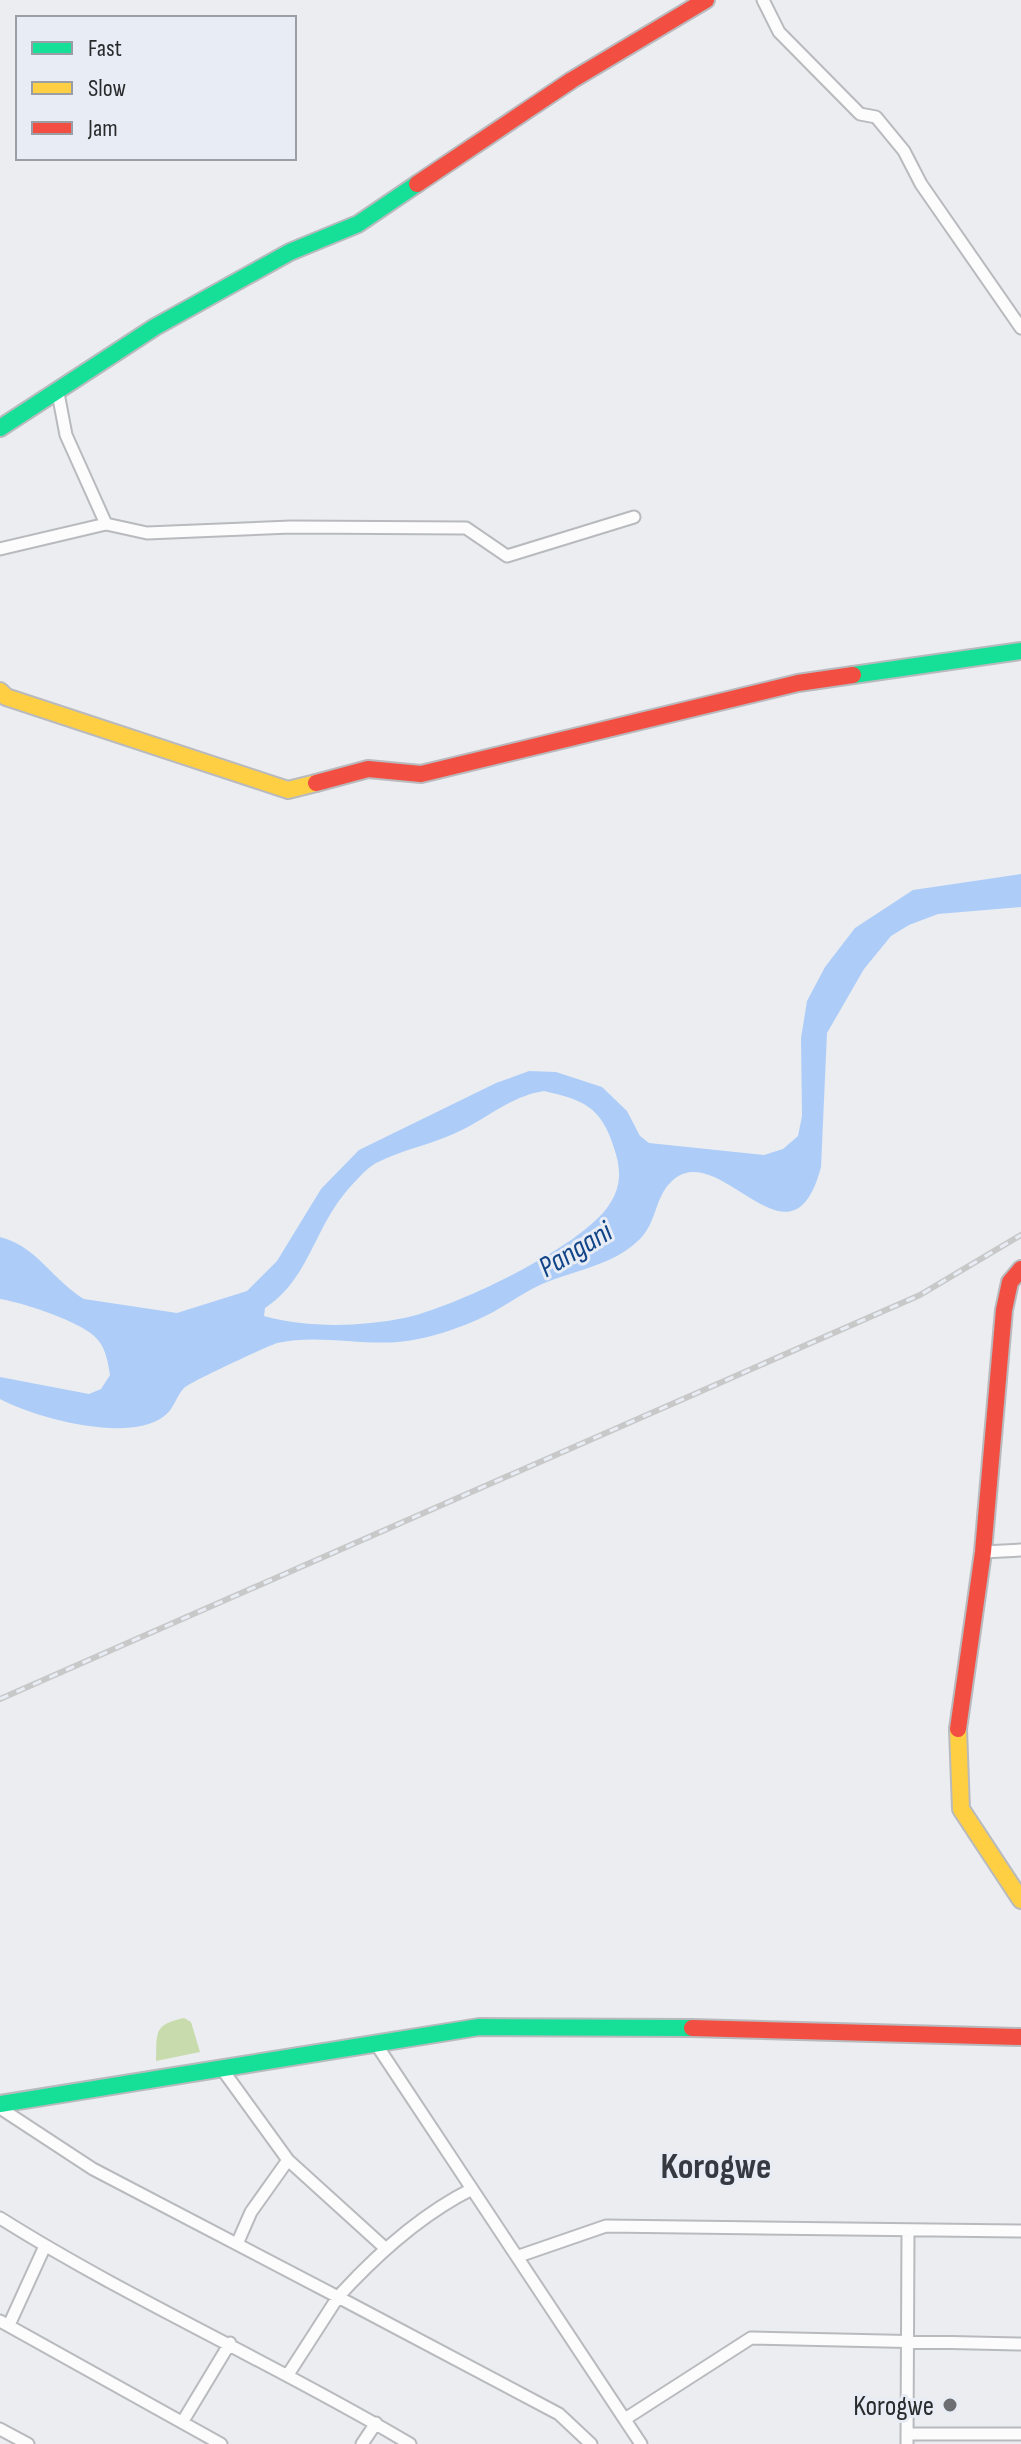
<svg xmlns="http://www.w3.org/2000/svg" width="1021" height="2444" font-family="'Sofia Sans Condensed',sans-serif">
<rect width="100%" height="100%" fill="#ebedf1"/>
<!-- green -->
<path fill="#c8dbad" d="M 184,2018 L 191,2022 L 200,2052 L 156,2061 C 157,2032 153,2025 184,2018 Z"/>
<!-- water -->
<path fill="#adcdf8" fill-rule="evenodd" d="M 1021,874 L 1021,907 L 938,914 L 909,925 L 891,936 L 864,969 L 827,1033 L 821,1167 C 791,1281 720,1136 672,1181 C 655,1196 657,1222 640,1239 C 613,1266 577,1269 542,1284 C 526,1291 511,1302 495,1311 C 467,1326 431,1339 398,1342 C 359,1345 315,1334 277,1343 C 268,1346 190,1382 184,1388 C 176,1396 174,1410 163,1417 C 128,1443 35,1418 0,1399 L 0,1377 L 89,1394 L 101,1389 L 110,1375 C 108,1362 106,1350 98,1340 C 86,1323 21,1302 0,1299 L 0,1237 C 37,1246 52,1280 84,1299 L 177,1313 L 247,1291 L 277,1261 L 321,1189 L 359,1150 L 496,1083 L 529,1071 L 556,1072 L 602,1087 L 627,1111 L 640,1136 L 649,1143 L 764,1155 L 783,1149 L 798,1136 L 802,1116 L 801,1038 L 807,1001 L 825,967 L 855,928 L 913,890 ZM 544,1091 C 583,1100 601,1106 614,1148 C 621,1168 622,1186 609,1205 C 582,1247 453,1308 404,1318 C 360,1327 307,1328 264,1316 L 265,1308 C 308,1280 314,1230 345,1193 C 353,1184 365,1169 376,1163 C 403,1149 435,1144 462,1130 C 490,1116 512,1096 544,1091 Z"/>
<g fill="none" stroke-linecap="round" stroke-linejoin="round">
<defs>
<path id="street" d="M 763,0 L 779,32 L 860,114 L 876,117 L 904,151 L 921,184 L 1021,328
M 58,393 L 66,435 L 106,524
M 0,549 L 106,524 L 147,533 L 291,527 L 466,528 L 507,556 L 634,517
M 983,1552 L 1021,1550
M 376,2044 L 641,2444
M 222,2069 L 288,2160 L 385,2248
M 0,2108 L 93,2169 L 338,2297 C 377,2254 420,2215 472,2189
M 0,2218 C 132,2301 276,2364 410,2444
M 237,2244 L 251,2212 L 288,2160
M 519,2256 L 606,2226 L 1021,2231
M 0,2321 L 221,2444
M 9,2325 L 45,2246
M 289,2373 L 338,2297 L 559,2414 L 591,2444
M 625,2419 L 751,2338 L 1021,2344
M 183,2421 L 230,2343
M 0,2429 L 28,2444
M 907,2434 L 1021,2434
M 362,2444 L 376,2423
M 907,2444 L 908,2231"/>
<path id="fast" d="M 0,428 L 155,327 L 290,252 L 358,224 L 417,184
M 853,675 L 1021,651
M 0,2104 L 479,2027 L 692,2028"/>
<path id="slow" d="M 0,691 L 6,697 L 288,790 L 316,783
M 958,1729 L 961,1809 L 1021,1900"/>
<path id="jam" d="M 417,184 L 572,80 L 706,0
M 316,783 L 368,769 L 421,774 L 798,683 L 853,675
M 958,1729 L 983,1552 L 1004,1310 L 1010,1282 L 1021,1269
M 692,2028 L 1021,2037"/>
</defs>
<!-- street casing -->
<use href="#street" stroke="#b9babe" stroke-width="15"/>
<!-- fast casing -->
<use href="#fast" stroke="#b9babe" stroke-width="20"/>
<!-- slow casing -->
<use href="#slow" stroke="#b9babe" stroke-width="20"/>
<!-- jam casing -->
<use href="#jam" stroke="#b9babe" stroke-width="20"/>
<!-- street -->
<use href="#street" stroke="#fcfcfd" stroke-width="11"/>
<!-- fast -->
<use href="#fast" stroke="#16e098" stroke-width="16"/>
<!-- slow -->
<use href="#slow" stroke="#ffcf43" stroke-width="16"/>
<!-- jam -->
<use href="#jam" stroke="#f24e42" stroke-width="16"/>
<defs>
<path id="rail" d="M 0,1699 L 920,1295 L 1021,1235"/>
</defs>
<!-- rail casing -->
<use href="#rail" stroke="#c8c8c9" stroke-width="6"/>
<!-- rail -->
<use href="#rail" stroke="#e8ecf4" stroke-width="3" stroke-dasharray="9" stroke-linecap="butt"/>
</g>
<!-- markers -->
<circle fill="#6c6e71" stroke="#e8ecf4" stroke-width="3" cx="950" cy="2405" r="8"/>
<g text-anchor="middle" stroke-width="6" stroke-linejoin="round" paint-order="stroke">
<!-- poi labels -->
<g font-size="28" fill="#282a2c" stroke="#e8ecf4" text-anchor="end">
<text x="934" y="2415">Korogwe</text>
</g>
<!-- water labels -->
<g font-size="30" font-style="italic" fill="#114486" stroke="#e8ecf4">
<text transform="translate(575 1249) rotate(-31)" y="10">Pangani</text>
</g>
<!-- district labels -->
<g font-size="36" font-weight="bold" fill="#36393f" stroke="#e8ecf4">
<text x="716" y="2178">Korogwe</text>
</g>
</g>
<!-- legend -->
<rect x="16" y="16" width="280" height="144" fill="#e8ecf4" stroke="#9b9ea4" stroke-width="2"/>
<rect x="32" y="42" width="40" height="12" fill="#16e098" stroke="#9b9ea4" stroke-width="2"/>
<text x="88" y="56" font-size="24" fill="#282a2c">Fast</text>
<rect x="32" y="82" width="40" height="12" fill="#ffcf43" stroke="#9b9ea4" stroke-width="2"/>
<text x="88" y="96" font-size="24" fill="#282a2c">Slow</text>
<rect x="32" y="122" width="40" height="12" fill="#f24e42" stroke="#9b9ea4" stroke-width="2"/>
<text x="88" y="136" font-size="24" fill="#282a2c">Jam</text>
</svg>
